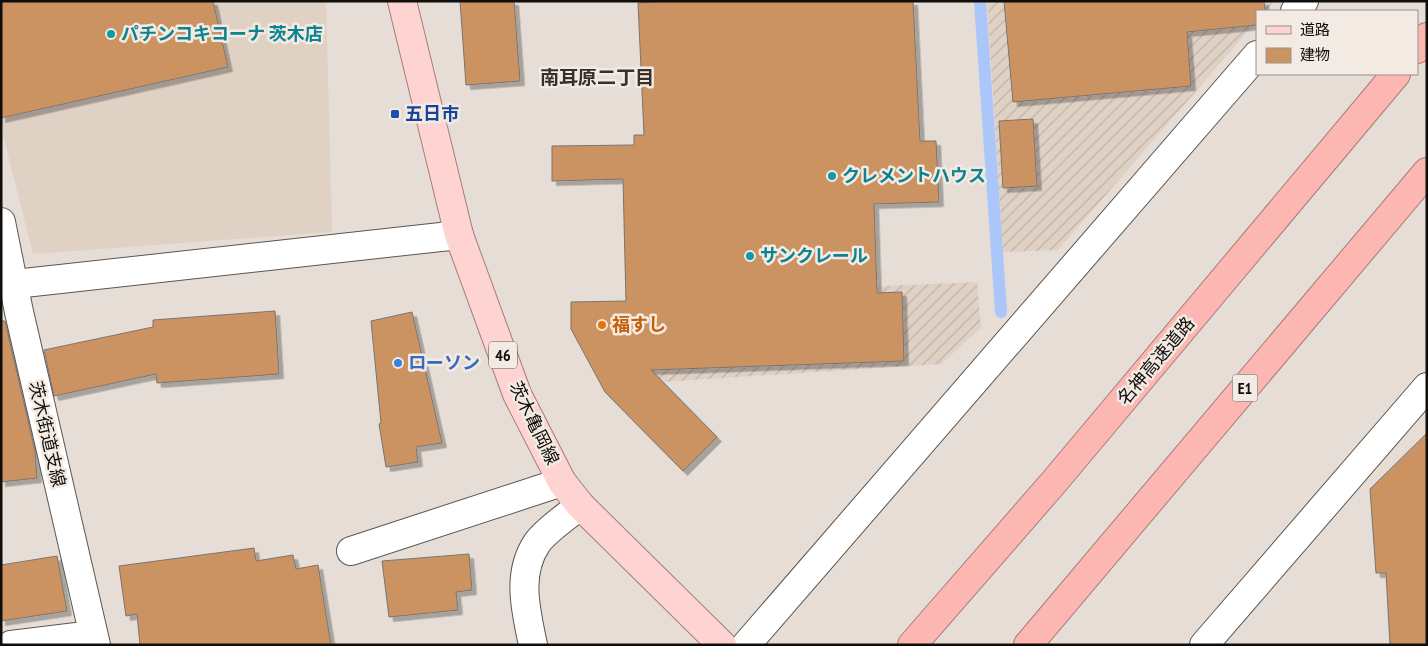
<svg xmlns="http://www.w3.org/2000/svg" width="1428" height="646" font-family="'PT Sans Narrow','Noto Sans JP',sans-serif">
<defs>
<pattern id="industrial-furrows" width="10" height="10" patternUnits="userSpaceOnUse" patternTransform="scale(1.25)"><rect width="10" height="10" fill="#e0d1c5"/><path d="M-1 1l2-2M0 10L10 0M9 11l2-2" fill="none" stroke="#bfb2a8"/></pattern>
<filter id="shadow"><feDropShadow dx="4.5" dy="4.5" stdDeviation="0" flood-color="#0004"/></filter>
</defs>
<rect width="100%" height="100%" fill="#e5ddd6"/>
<!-- built -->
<path fill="#e0d1c5" d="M 1,1 L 326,1 L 332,232 L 33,254 L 1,127 Z"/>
<!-- industrial -->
<path fill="url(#industrial-furrows)" d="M 987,1 L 1274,1 L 1265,11 L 1257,11 L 1257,21 L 1058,250 L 1003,252 Z
M 977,282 L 981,328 L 941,364 L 645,383 L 640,297 Z"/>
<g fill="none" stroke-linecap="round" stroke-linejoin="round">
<!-- stream -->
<path stroke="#abc6f8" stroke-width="12" d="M 980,1 L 1001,312"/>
</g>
<!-- building -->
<path fill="#cc9362" stroke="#7b746e" filter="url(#shadow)" d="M 1,1 L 213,1 L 228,67 L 1,118 Z
M 460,1 L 514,1 L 520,81 L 466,85 Z
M 667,1 L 913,1 L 920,141 L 936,141 L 939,202 L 874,204 L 877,293 L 902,292 L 904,361 L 651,370 L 717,437 L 683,471 L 605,392 L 571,329 L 571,302 L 626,301 L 623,179 L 552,181 L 552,146 L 634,145 L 634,135 L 644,135 L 638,3 Z
M 1004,1 L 1264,1 L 1265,11 L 1257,11 L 1257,25 L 1187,32 L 1191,86 L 1013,102 Z
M 1033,119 L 1037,186 L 1003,188 L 999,121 Z
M 275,311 L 279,374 L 157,383 L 156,374 L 54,396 L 44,350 L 153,327 L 153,320 Z
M 412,312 L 442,443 L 416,447 L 418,462 L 386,467 L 379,424 L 381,423 L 371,321 Z
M 1,321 L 5,321 L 35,451 L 37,478 L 1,482 Z
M 1427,433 L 1427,645 L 1390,645 L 1386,573 L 1376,573 L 1370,489 Z
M 254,548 L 256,561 L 293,555 L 296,569 L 318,565 L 331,645 L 140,645 L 137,614 L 126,616 L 119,566 Z
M 469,554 L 472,590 L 456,592 L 458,610 L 389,617 L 382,561 Z
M 57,556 L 67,611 L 1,621 L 1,565 Z"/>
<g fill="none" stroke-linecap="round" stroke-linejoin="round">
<defs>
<path id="minor" d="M 1,222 L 19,312 L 96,645
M 15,284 L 459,235
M 351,551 L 562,482
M 11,645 L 93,635
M 533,645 C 526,611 516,574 537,543 C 547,529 567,517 580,505"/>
<path id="tertiary" d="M 1295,11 L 1304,1
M 746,645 L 1257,55
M 1204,645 L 1427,387"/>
<path id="primary" d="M 402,1 L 459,235 L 517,394 L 562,482 L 580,505 L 722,645"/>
<path id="motorway" d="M 1417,49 L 1427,37
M 912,645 L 1054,482 L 1396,74
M 1028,645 L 1427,172"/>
</defs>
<!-- minor casing -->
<use href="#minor" stroke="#5d5650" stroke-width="30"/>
<!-- tertiary casing -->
<use href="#tertiary" stroke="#5d5650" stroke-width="30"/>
<!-- primary casing -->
<use href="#primary" stroke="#a97c78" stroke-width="30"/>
<!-- motorway casing -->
<use href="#motorway" stroke="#a97c78" stroke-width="30"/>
<!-- minor -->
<use href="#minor" stroke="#fff" stroke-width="28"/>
<!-- tertiary -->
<use href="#tertiary" stroke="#fff" stroke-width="28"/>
<!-- primary -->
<use href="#primary" stroke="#fdd4d1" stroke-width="28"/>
<!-- motorway -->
<use href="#motorway" stroke="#fcb7b3" stroke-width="28"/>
</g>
<!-- markers -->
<g fill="#0f9aa8" stroke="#f2eae3" stroke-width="2">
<circle cx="111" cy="34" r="5"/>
<circle cx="832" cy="176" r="5"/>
<circle cx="750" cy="256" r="5"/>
</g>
<rect fill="#1a4fb4" stroke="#f2eae3" stroke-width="2" x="390" y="109" width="10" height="10" rx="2.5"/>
<circle fill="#e8710a" stroke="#f2eae3" stroke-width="2" cx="602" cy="325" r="5"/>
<circle fill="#3f7fe0" stroke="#f2eae3" stroke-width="2" cx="398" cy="363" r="5"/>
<g text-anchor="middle" stroke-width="5" stroke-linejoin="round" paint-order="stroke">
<!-- shield labels -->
<g fill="#f2eae3" stroke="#54504c" stroke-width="1">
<rect x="489" y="341.5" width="28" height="27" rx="4"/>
<rect x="1232.5" y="374.5" width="25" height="27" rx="4"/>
</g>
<g font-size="16" font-weight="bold" fill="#100e0b">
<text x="503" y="361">46</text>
<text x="1245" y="394">E1</text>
</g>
<!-- culture labels -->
<g font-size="18" font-weight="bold" fill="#0d838f" stroke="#f2eae3" text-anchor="start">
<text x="121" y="40">パチンコキコーナ 茨木店</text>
<text x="842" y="182">クレメントハウス</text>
<text x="760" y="262">サンクレール</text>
</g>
<!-- transit labels -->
<g font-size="18" font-weight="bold" fill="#164399" stroke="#f2eae3" text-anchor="start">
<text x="405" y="120">五日市</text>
</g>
<!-- food labels -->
<g font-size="18" font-weight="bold" fill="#c56008" stroke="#f2eae3" text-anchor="start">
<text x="612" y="331">福すし</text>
</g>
<!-- street labels -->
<g font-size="18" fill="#100e0b" stroke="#f2eae3">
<text transform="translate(1156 361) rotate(-50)" y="6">名神高速道路</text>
<text transform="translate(534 423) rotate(64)" y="6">茨木亀岡線</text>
<text transform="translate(47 434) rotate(77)" y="6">茨木街道支線</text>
</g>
<!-- shop labels -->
<g font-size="18" font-weight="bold" fill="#366cbe" stroke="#f2eae3" text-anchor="start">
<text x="408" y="369">ローソン</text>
</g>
<!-- neighbourhood labels -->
<g font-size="19" font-weight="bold" fill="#36302b" stroke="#f2eae3">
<text x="597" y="84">南耳原二丁目</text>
</g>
</g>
<!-- border -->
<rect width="1428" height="646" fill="none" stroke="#100e0b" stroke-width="5"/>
<!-- legend -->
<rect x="1256" y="10" width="162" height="65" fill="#f2eae3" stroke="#98928d"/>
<rect x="1266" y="26" width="25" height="8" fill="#fdd4d1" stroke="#98928d"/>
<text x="1300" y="35" font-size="15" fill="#100e0b">道路</text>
<rect x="1266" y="48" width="25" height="15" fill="#cc9362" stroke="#98928d"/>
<text x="1300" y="60" font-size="15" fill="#100e0b">建物</text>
</svg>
